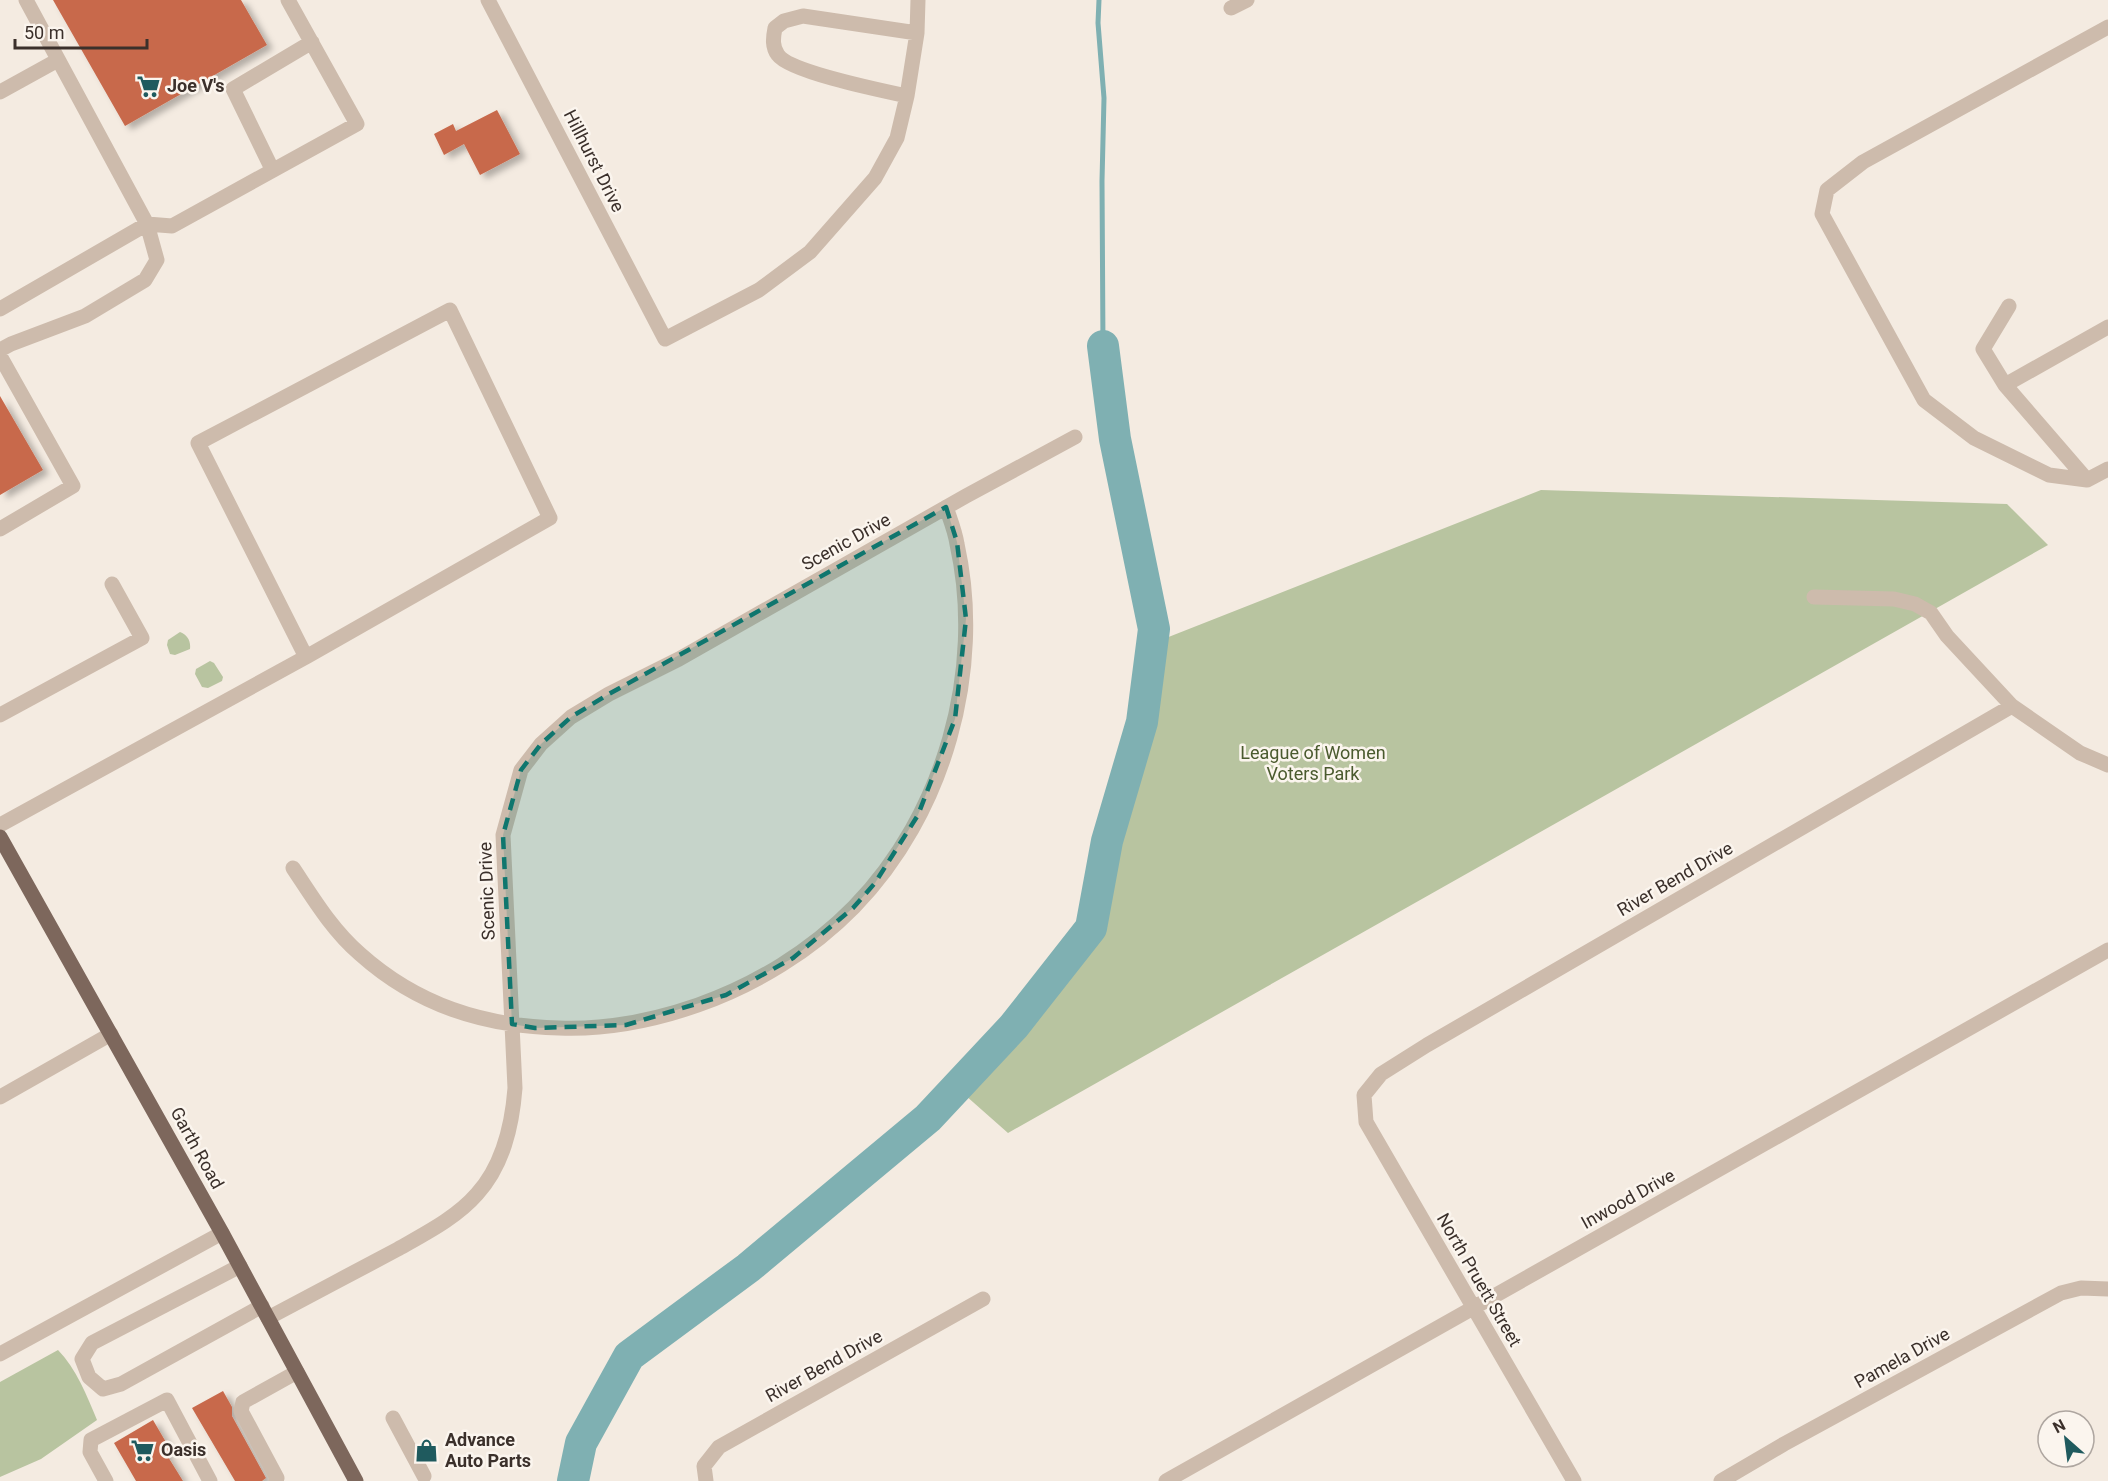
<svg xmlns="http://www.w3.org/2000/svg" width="2108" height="1481" font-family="Roboto,sans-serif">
<defs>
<filter id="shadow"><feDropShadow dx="6" dy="4" stdDeviation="3" flood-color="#0004"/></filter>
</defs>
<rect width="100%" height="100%" fill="#f4ebe1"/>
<!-- green -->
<path fill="#b8c4a0" d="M 1541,490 L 2007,504 L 2048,545 L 1008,1133 L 965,1095 L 1091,948 L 1166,638 Z
M 180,632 C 187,635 191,640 190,649 L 175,655 L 170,654 L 167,645 L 168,640 Z
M 210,661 L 214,663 L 223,677 L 222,681 L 208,688 L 202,687 L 195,674 L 196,669 Z
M 58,1350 C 76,1368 87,1396 97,1420 L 41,1459 L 0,1477 L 0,1382 Z"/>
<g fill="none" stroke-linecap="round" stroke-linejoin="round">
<!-- stream -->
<path stroke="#7fb0b2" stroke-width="5" d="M 1099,0 L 1098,23 L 1104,98 L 1102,181 L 1103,346"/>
<!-- river -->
<path stroke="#7fb0b2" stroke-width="32" d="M 573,1481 L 581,1443 L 629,1356 L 748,1268 L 928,1118 L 1014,1026 L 1091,928 L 1107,841 L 1142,722 L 1154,629 L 1115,439 L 1103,346"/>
</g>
<!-- building -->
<path fill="#c8694b" filter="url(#shadow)" d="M 53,0 L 241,0 L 267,45 L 125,126 Z
M 497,110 L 520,154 L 480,175 L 464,144 L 444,155 L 434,134 L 453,124 L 456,131 Z
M 0,396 L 43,470 L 0,495 Z
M 223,1391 L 232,1407 L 232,1416 L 266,1478 L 262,1481 L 235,1481 L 192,1408 Z
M 153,1420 L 170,1449 L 165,1452 L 183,1481 L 136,1481 L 114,1443 Z"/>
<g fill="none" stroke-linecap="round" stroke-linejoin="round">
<!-- minor -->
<path stroke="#cdbbac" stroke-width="15" d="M 26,0 L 147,224 L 172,226 L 357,124 L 288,0
M 488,0 L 665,339 L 759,290 L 810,252 L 875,178 L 897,138 L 907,96 L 917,33 L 918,0
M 1231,8 L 1247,0
M 0,92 L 58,60
M 907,96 C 884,91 790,72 778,55 C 772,47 773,38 775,28 L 784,21 L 803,16 L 917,33
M 272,169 L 233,89 L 312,42
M 2009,306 L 1983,349 L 2005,385 L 2087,480
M 0,309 L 147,224 L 157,260 L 145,280 L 85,316 L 11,344 L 0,350
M 450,310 L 550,518 L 306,657 L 198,443 Z
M 0,356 L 73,486 L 0,529
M 2005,385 L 2108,327
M 2087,480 L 2049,475 L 1974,438 L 1924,400 L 1822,214 L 1827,190 L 1863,162 L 2108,27
M 2087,480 L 2108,469
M 1814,597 L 1894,599 L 1915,604 L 1931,613 L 1947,636 L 2012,706 L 2080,753 L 2108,765
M 0,715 L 142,638 L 112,584
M 0,825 L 306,657
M 293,868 C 313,898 332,930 360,954 C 417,1005 483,1026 559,1028 C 608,1030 652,1021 698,1005 C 755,985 811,951 854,907 C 944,815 985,670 957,544 C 955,531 950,519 946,507
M 0,1097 L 111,1034
M 240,1266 L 92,1343 L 82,1359 L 89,1377 L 103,1389 L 121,1384 L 262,1306
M 268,1318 C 311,1295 355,1272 398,1249 C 426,1233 456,1218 477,1194 C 503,1165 512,1127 515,1088 L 503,835 L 521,770 L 541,744 L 571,717 L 609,694 L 679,659 L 966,496 L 1075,437
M 0,1354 L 222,1233
M 393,1418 L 424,1476
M 106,1481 L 90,1452 L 91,1440 L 167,1400 L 210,1481
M 276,1481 L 277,1478 L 241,1411 L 243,1402 L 297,1372
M 706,1481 L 704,1466 L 719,1447 L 983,1299
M 1166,1481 L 2108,950
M 1574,1481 L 1366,1122 L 1364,1095 L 1381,1074 L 1427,1045 L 2012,706
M 1721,1481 L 1784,1444 L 2061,1293 L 2081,1288 L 2108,1289"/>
<!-- major -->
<path stroke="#7d675c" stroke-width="15" d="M 0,837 L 222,1233 L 356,1481"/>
</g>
<!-- marked area -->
<path fill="#0f766e" fill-opacity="0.2" stroke="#0f766e" stroke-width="4.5" stroke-dasharray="12 8" stroke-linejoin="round" d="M 946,507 L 957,542 L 966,619 L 955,719 L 918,815 L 875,883 L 853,908 L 793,958 L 726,995 L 626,1025 L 535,1028 L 512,1024 L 503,835 L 521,770 L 541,744 L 571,717 L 609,694 Z"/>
<!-- icons -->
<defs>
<symbol id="supermarket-bare" viewBox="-9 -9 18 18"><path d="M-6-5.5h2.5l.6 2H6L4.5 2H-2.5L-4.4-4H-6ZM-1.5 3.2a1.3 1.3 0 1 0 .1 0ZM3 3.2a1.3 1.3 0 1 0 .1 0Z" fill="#1f5a5e" stroke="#fbf5ee" stroke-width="2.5" paint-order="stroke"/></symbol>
<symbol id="shop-bare" viewBox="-9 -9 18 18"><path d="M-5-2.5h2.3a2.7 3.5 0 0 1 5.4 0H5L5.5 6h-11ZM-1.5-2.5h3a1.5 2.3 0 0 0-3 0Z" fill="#1f5a5e" stroke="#fbf5ee" stroke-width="2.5" paint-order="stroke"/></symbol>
</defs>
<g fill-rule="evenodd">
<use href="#supermarket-bare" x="132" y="70" width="33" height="33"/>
<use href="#supermarket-bare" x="126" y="1434" width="33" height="33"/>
<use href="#shop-bare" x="410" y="1434" width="33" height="33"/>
</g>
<g text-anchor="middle" stroke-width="5" stroke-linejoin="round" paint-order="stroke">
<!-- poi labels -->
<g font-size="18" font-weight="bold" fill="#3b302b" stroke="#fbf5ee" text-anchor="start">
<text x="167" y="92">Joe V's</text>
<text x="445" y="1446">Advance<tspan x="445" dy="21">Auto Parts</tspan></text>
<text x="161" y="1456">Oasis</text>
</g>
<!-- street labels -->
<g font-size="18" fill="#3b302b" stroke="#fbf5ee">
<text transform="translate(594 161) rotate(63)" y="6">Hillhurst Drive</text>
<text transform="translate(846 542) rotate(-29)" y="6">Scenic Drive</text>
<text transform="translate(1675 879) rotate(-30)" y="6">River Bend Drive</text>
<text transform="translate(487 891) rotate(-92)" y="6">Scenic Drive</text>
<text transform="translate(197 1148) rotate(61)" y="6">Garth Road</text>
<text transform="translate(1628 1199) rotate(-29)" y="6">Inwood Drive</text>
<text transform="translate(1479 1280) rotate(60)" y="6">North Pruett Street</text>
<text transform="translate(1902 1358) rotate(-29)" y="6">Pamela Drive</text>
<text transform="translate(824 1366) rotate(-29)" y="6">River Bend Drive</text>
</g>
<!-- park labels -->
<g font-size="18" fill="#4a5a2e" stroke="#fbf5ee">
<text x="1313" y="759">League of Women<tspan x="1313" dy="21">Voters Park</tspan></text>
</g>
</g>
<!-- north arrow -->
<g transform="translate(2066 1439) rotate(332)"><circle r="28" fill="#fbf5ee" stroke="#aea6a0" stroke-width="1.5"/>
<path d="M0-4.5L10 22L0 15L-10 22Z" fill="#1f5a5e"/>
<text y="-9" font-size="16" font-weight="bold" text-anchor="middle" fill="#3b302b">N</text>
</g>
<!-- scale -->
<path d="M15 39v9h132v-9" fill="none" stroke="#3b302b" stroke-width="3"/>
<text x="24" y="39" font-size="18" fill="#3b302b" stroke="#fbf5ee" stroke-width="4.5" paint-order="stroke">50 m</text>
</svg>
